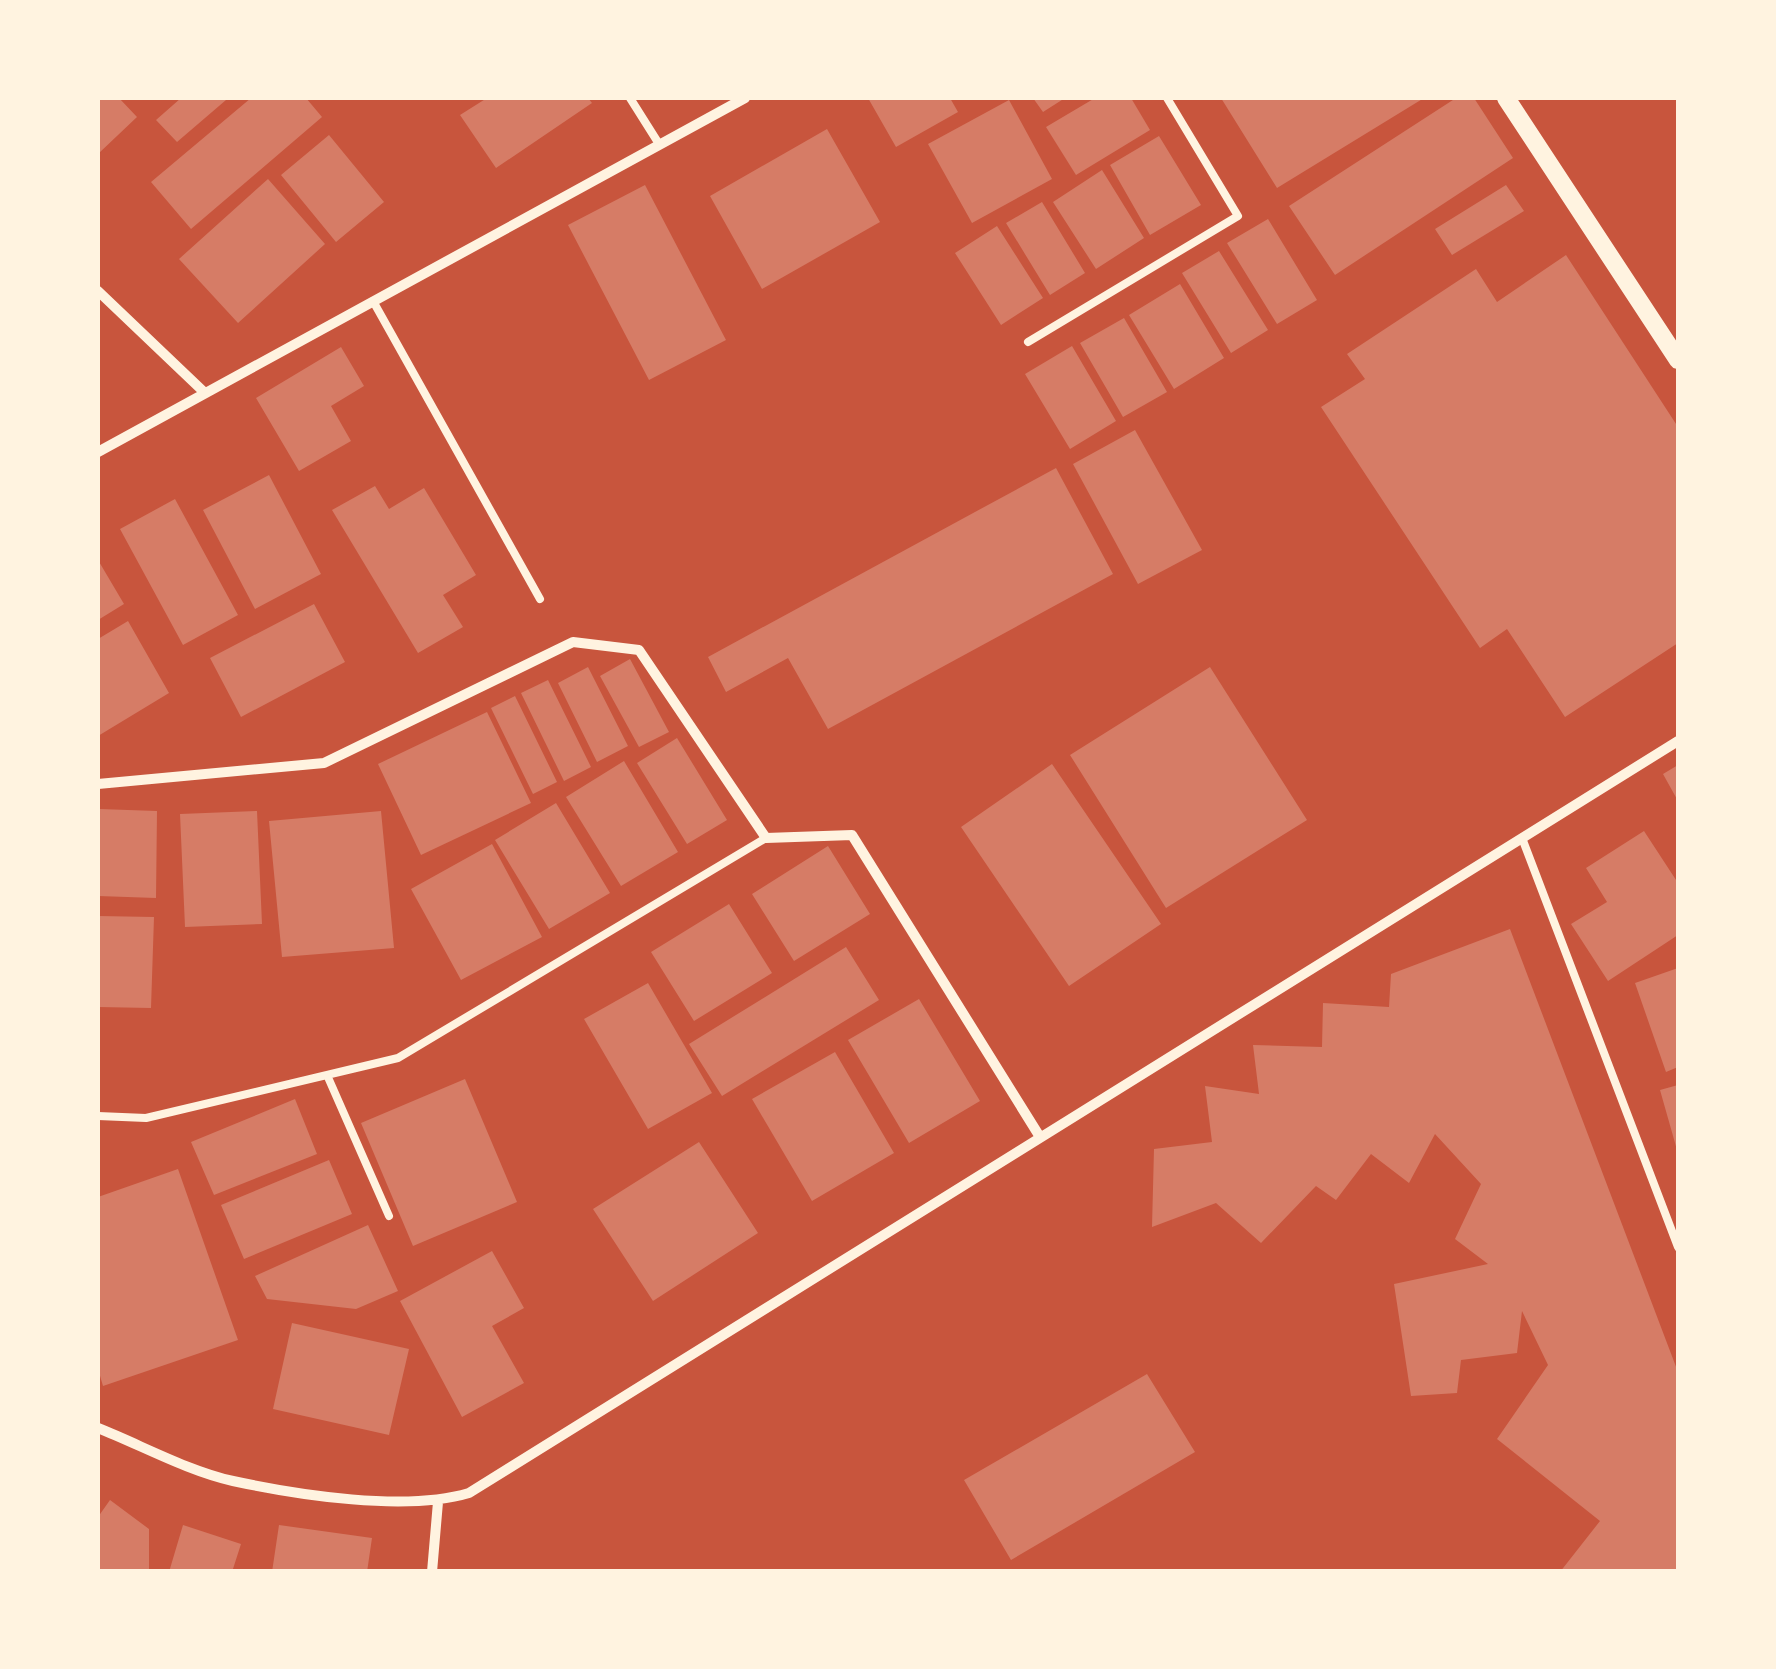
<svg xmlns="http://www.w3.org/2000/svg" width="1776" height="1669" font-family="'PT Sans Narrow',sans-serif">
<rect width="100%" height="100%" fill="#c8553d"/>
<!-- building -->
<path fill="#d67c66" d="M 98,98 L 119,98 L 137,117 L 98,154 Z
M 181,98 L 226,100 L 177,142 L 156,120 Z
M 251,98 L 306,98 L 322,117 L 191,229 L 151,182 Z
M 487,98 L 588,98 L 592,103 L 496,168 L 460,115 Z
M 868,98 L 950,98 L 958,112 L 896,147 Z
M 1033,98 L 1065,98 L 1043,112 Z
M 1095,98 L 1131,98 L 1150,130 L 1076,175 L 1046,127 Z
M 1221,98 L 1424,98 L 1277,188 Z
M 1456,98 L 1474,98 L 1513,158 L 1335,275 L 1289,206 Z
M 1009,100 L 1052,179 L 972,223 L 928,144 Z
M 827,129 L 880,222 L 762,289 L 710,196 Z
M 329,135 L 384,202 L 336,242 L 281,175 Z
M 1159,136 L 1201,205 L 1150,235 L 1110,165 Z
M 1102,170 L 1144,238 L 1096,269 L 1053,202 Z
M 268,179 L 325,244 L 238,323 L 179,259 Z
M 645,185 L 726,340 L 649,380 L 568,225 Z
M 1506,185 L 1524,211 L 1452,255 L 1435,229 Z
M 1042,202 L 1085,273 L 1050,295 L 1006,223 Z
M 1268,219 L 1317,300 L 1277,324 L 1227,243 Z
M 997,226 L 1043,298 L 1001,325 L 955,253 Z
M 1219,251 L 1268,330 L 1231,353 L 1182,273 Z
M 1566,255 L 1678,427 L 1678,643 L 1565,717 L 1507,629 L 1480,648 L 1321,407 L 1365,379 L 1347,354 L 1476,269 L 1497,302 Z
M 1180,284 L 1224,358 L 1174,389 L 1129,315 Z
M 1124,318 L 1167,392 L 1123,417 L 1080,343 Z
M 1072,346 L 1116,421 L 1070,449 L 1025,374 Z
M 341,347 L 364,386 L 331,406 L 351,441 L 299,471 L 256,398 Z
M 1135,430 L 1202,550 L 1138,584 L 1073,464 Z
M 1056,468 L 1113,574 L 828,729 L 788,658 L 726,692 L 708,657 Z
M 269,475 L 321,574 L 255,609 L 203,510 Z
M 375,486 L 389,509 L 424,488 L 476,575 L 443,595 L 463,627 L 418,653 L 332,510 Z
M 175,499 L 238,615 L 183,645 L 120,529 Z
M 98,560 L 124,604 L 98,620 Z
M 314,604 L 345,662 L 241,717 L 210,658 Z
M 128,621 L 169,693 L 98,736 L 98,639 Z
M 630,659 L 669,732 L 639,747 L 600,676 Z
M 588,667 L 628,746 L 597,762 L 558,683 Z
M 1210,667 L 1307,820 L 1166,908 L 1070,755 Z
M 548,680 L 591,767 L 564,781 L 521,693 Z
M 515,696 L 557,782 L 533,794 L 491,708 Z
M 487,712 L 531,803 L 421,855 L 378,764 Z
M 677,738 L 727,820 L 687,844 L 637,763 Z
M 624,761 L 678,852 L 621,886 L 566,797 Z
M 1052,764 L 1161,924 L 1069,986 L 961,827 Z
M 1678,765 L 1678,801 L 1663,774 Z
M 556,803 L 610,893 L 549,929 L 495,840 Z
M 99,809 L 157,811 L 156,898 L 98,896 Z
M 257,811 L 262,924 L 185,927 L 180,814 Z
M 381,811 L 394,948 L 282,957 L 269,821 Z
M 1644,831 L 1678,883 L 1678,935 L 1608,981 L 1571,924 L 1607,902 L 1586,868 Z
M 492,844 L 542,937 L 461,980 L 411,889 Z
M 828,846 L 870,914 L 794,961 L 752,894 Z
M 729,904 L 772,973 L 694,1021 L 651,952 Z
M 98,916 L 154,917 L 151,1008 L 98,1007 Z
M 1510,929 L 1678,1372 L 1678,1572 L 1560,1572 L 1600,1521 L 1497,1439 L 1548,1365 L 1522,1311 L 1517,1353 L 1461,1360 L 1457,1393 L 1411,1396 L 1394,1284 L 1488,1264 L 1455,1239 L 1481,1184 L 1435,1134 L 1409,1183 L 1371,1154 L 1336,1200 L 1316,1186 L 1261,1243 L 1216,1203 L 1152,1227 L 1154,1149 L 1212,1142 L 1205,1086 L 1259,1094 L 1253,1045 L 1322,1047 L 1323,1003 L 1389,1007 L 1391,974 Z
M 846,947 L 879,1000 L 722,1096 L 689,1044 Z
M 1678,968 L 1678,1067 L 1666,1072 L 1635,983 Z
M 648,983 L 712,1093 L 648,1129 L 584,1019 Z
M 919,999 L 980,1101 L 909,1143 L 848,1040 Z
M 835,1052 L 894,1153 L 812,1201 L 752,1099 Z
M 465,1079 L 517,1202 L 413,1246 L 361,1123 Z
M 1678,1085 L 1678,1150 L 1677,1150 L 1660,1090 Z
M 295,1099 L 317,1154 L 214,1195 L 191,1142 Z
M 699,1142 L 758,1233 L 653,1301 L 593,1209 Z
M 329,1160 L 352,1214 L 244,1259 L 221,1205 Z
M 178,1169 L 238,1340 L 103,1386 L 98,1369 L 98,1197 Z
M 368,1225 L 398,1291 L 356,1309 L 267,1299 L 255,1276 Z
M 492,1251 L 524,1308 L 492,1326 L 524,1383 L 462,1417 L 400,1301 Z
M 292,1323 L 409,1349 L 389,1435 L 273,1409 Z
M 1147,1374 L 1195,1452 L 1011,1560 L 964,1480 Z
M 110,1500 L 149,1529 L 149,1572 L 98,1572 L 98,1517 Z
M 183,1525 L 241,1544 L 232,1572 L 169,1572 Z
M 279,1525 L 372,1538 L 367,1572 L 272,1572 Z"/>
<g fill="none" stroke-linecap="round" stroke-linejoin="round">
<!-- service -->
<path stroke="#fff3e0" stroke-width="8" d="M 630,98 L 659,144
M 373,301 L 540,599
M 1028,342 L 1238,216 L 1167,98
M 1522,838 L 1678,1247
M 327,1075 L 389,1216
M 98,1116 L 146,1118 L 398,1058 L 766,838"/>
<!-- minor -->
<path stroke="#fff3e0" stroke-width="10" d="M 98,291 L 205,393
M 98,452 L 745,98
M 98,784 L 324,763 L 573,642 L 639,650 L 766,838 L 852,835 L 1040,1137
M 98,1428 C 141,1445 188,1471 233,1481 C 298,1495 406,1512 469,1493 L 1678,741
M 432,1572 L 438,1502"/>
<!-- tertiary -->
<path stroke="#fff3e0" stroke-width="18" d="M 1506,98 L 1678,360"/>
</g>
<!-- border -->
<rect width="1776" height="1669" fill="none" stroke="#fff3e0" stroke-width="200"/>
</svg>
